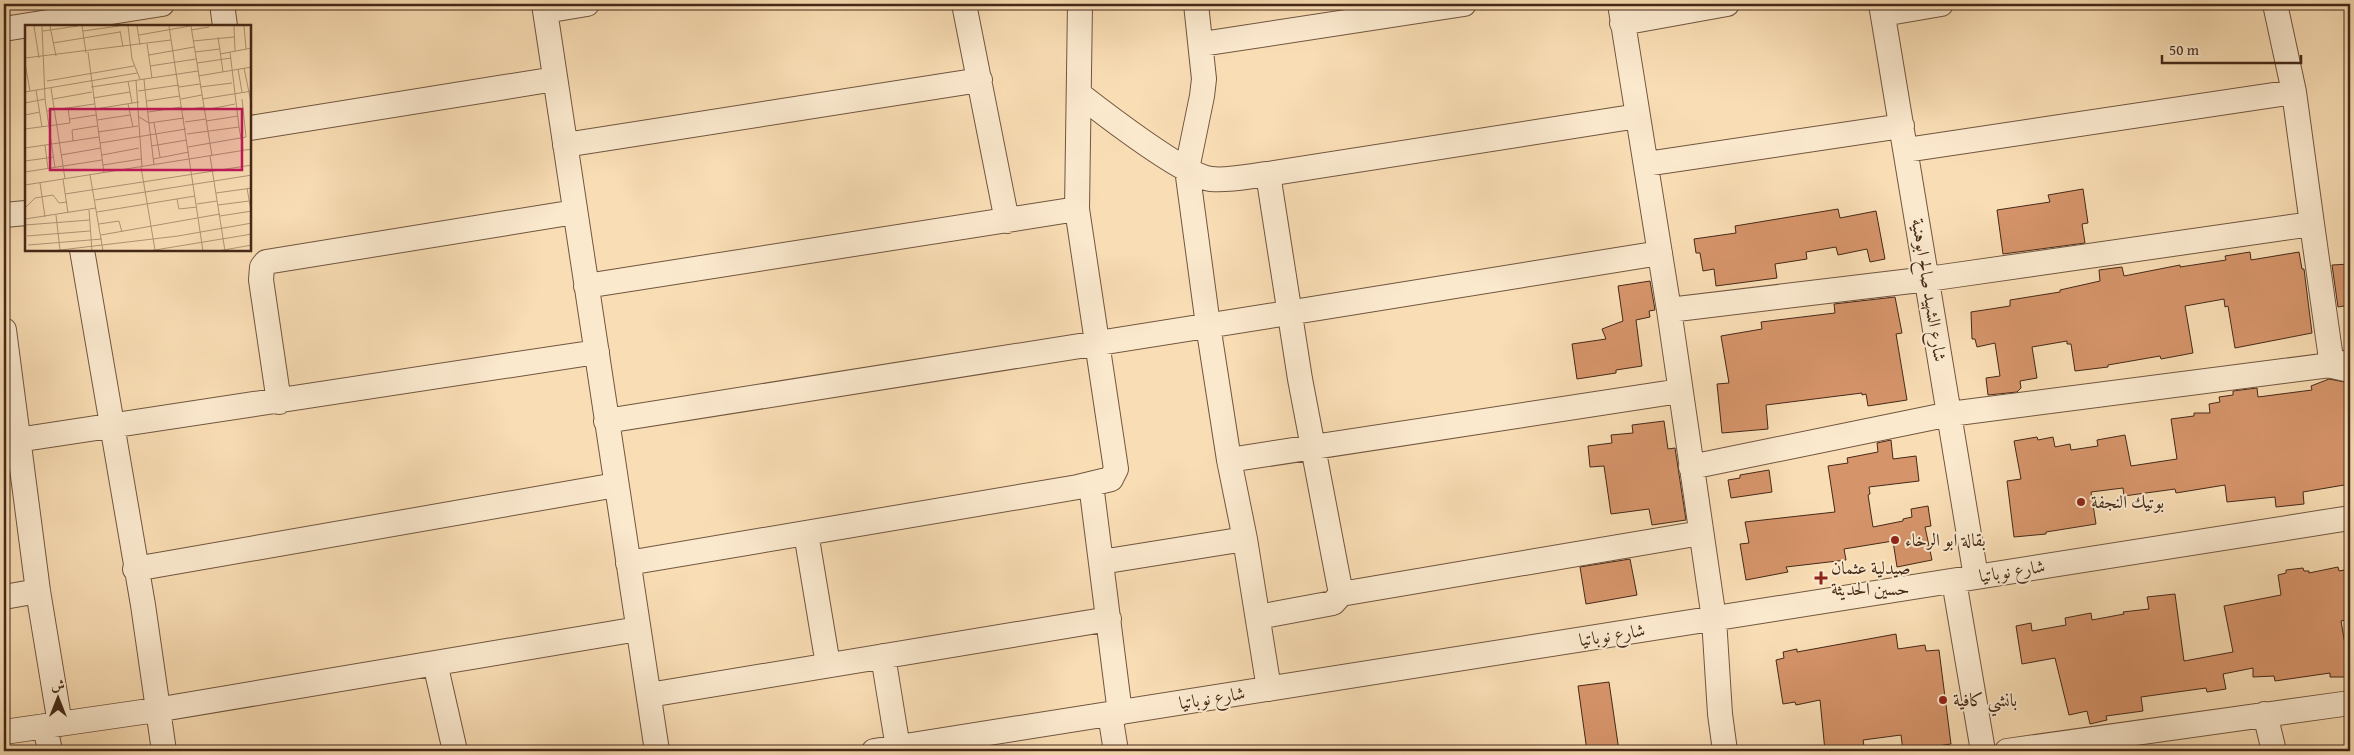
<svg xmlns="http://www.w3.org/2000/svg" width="2354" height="755" font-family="'Gentium Book Plus',Amiri,serif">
<rect width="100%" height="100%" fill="#f9ddb4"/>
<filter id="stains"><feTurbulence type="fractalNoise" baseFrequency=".004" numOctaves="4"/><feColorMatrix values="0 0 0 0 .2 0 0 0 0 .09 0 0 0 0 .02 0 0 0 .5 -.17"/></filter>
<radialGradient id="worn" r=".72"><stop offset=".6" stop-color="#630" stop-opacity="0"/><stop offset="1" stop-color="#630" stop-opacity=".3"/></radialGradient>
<!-- building -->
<path fill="#d6946a" stroke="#442918" d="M 2083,189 L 2088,223 L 2082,224 L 2085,243 L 2003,254 L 1997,210 L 2050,202 L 2048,195 Z
M 1838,209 L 1840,218 L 1876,211 L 1885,259 L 1870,262 L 1867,249 L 1838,255 L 1836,247 L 1806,252 L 1807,259 L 1775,264 L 1777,278 L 1716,286 L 1714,269 L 1703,271 L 1700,253 L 1696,253 L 1694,239 L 1736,233 L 1735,226 Z
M 2250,252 L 2251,260 L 2299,252 L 2302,269 L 2304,269 L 2312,333 L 2235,348 L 2228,306 L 2225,307 L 2224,299 L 2185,306 L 2193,353 L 2161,359 L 2160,356 L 2108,365 L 2108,367 L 2075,371 L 2071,344 L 2067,344 L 2067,341 L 2032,347 L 2037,378 L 2020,381 L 2021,388 L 2017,392 L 1988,395 L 1986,378 L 2000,376 L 1995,343 L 1977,347 L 1975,339 L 1972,339 L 1971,312 L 2010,306 L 2010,300 L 2060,292 L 2060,290 L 2100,281 L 2099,270 L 2122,267 L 2124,276 L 2180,265 L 2180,267 L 2226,260 L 2225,256 Z
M 2350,264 L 2350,305 L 2338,307 L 2332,265 Z
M 1650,281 L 1655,310 L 1649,311 L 1650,317 L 1636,320 L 1642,366 L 1616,370 L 1616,373 L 1577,379 L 1572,344 L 1606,339 L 1602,329 L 1623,321 L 1618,286 Z
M 1895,297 L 1902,333 L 1896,334 L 1907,400 L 1868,406 L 1866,394 L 1862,395 L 1862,393 L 1766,405 L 1768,429 L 1722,433 L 1717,384 L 1729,383 L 1721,336 L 1762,329 L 1761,322 L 1835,313 L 1834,304 Z
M 2329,379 L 2350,383 L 2350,484 L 2303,492 L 2304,504 L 2276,507 L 2275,497 L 2227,502 L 2225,485 L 2176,493 L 2175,489 L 2124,496 L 2123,488 L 2091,492 L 2096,524 L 2046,532 L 2046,534 L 2014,537 L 2007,481 L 2021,479 L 2014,441 L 2037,437 L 2038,440 L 2053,437 L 2055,447 L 2070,444 L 2071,450 L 2098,446 L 2097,440 L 2125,435 L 2131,466 L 2177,459 L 2171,419 L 2194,416 L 2194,413 L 2210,413 L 2209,404 L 2220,402 L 2219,397 L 2233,395 L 2233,391 L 2257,388 L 2258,397 L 2312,390 L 2311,386 Z
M 1664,421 L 1668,449 L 1675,448 L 1686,520 L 1652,525 L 1649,509 L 1611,514 L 1604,466 L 1590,467 L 1588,446 L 1612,443 L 1611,435 L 1633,433 L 1632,425 Z
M 1891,440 L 1893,459 L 1916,456 L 1919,481 L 1869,487 L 1870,494 L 1868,495 L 1873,527 L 1903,521 L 1903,519 L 1912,517 L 1911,509 L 1928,506 L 1931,526 L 1925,527 L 1932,560 L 1897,567 L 1893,541 L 1844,549 L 1846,560 L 1786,567 L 1788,572 L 1746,580 L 1740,544 L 1749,543 L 1745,522 L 1835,512 L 1828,466 L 1848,463 L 1847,458 L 1878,452 L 1877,443 Z
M 1769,470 L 1772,492 L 1731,498 L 1728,480 L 1740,478 L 1740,475 Z
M 1630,559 L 1637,595 L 1586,604 L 1580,567 Z
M 2338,567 L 2339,571 L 2350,569 L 2350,619 L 2341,621 L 2348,662 L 2348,677 L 2330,677 L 2330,673 L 2275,681 L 2274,676 L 2253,677 L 2253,668 L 2223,674 L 2226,689 L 2207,692 L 2206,688 L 2141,697 L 2143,711 L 2106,716 L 2107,720 L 2090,724 L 2087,711 L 2069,715 L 2055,658 L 2022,664 L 2016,626 L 2031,623 L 2032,631 L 2066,625 L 2065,618 L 2091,613 L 2092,620 L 2124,614 L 2123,612 L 2149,609 L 2147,597 L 2175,594 L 2184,661 L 2233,652 L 2224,606 L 2281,595 L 2278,575 L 2286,573 L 2286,570 L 2303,568 L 2304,571 L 2309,571 L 2309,573 Z
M 1896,634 L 1898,649 L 1925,645 L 1926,651 L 1939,650 L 1951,744 L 1903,751 L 1901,735 L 1863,740 L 1864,746 L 1825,751 L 1820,700 L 1796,705 L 1795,702 L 1783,704 L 1776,660 L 1784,658 L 1783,652 L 1797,649 L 1797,652 Z
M 1609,682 L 1619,751 L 1587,751 L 1578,686 Z"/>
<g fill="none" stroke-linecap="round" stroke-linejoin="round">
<defs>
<path id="minor" d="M 222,4 L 225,26
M 544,4 L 657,751
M 964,4 L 1007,221
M 1196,4 L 1204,79 L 1202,96 L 1187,169 L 1208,325 L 1229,460 L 1245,539 L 1269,689
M 1620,4 L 1669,310 L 1714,619 L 1720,714 L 1725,751
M 1881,4 L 1976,577
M 2275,4 L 2294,92 L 2312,224
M 545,11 L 587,4
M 1883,14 L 1941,4
M 1622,23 L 1727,4
M 4,29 L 162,4
M 1202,44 L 1464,4
M 1079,94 C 1102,112 1185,176 1211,179 C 1229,181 1250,176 1268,174 L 1638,116
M 250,128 L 555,79
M 565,145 L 980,80
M 1906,150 L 2294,92
M 1646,164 L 1902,126
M 1268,174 L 1300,379 L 1341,594
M 4,215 L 26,213
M 82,250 L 143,605 L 164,751
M 586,286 L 1077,209
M 1669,310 L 1928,279 L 2312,224 L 2332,366 L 2350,370
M 4,330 L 38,591 L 60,724
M 279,402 L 261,280 L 262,267 L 266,262 L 575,212
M 606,421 C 957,364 1309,311 1660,253
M 4,442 L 597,352
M 1229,460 L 1680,391
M 1691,467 L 1950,414 L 2346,363
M 1091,484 L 1120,713
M 806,533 L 828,665
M 1101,562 L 1245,539
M 628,563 L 1078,487 L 1111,479 L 1116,469 L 1077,209 L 1080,4
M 135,569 L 616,485
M 1954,581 L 1983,751
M 4,597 L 38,591
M 1258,617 L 1333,603 L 1341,594 L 1701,533
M 883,656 L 898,748
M 435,663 L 455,751
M 649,695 L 1109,619
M 1110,714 L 1116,751
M 2265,714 L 2274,751
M 45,726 L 50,751
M 4,732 L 156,710 L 638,629
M 874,751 L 2350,518
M 2007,751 L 2350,703"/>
</defs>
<!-- minor casing -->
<use href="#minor" stroke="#71563f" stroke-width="26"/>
<!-- minor -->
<use href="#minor" stroke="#fbe9ce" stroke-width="24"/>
</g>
<!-- markers -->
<g fill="#8f2418" stroke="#fbe9ce" stroke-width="2">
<circle cx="2081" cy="502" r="5"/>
<circle cx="1895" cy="540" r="5"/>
<path d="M1818.5 570.5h5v5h5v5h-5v5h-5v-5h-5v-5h5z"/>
<circle cx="1943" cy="700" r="5"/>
</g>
<g text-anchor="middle" stroke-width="4" stroke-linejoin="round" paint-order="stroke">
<!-- street labels -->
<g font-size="18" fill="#442918" stroke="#fbe9ce">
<text transform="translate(1929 290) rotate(81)" y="6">شارع الشهيد صالح ابوهنية</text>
<text transform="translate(2012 571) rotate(-9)" y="6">شارع نوباتيا</text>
<text transform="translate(1612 635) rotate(-9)" y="6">شارع نوباتيا</text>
<text transform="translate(1212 698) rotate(-9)" y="6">شارع نوباتيا</text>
</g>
<!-- poi labels -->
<g font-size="18" fill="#442918" stroke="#fbe9ce" text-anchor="start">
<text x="2091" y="508">بوتيك النجفة</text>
<text x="1905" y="546">بقالة ابو الرخاء</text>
<text x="1831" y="574">صيدلية عثمان<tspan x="1831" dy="21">حسين الحديثة</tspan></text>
<text x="1953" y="706">بانشي كافية</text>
</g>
</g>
<!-- overview -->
<g transform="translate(25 25)">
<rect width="226" height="226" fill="#f9ddb4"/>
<path fill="none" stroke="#b19576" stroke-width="1" d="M 9,1 L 14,33M 17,1 L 20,74 L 30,143M 25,1 L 31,31M 57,1 L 61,28M 103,1 L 107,34 L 115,54M 112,1 L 115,20M 144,1 L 178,226M 166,1 L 187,131M 209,1 L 210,26M 219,1 L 221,24M 166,5 L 184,2M 18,6 L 53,1M 58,6 L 94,1M 95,6 L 98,22M 114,10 L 165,1M 193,12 L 198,47M 168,16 L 209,12M 28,18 L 95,7M 122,19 L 127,53M 63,27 L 79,148M 170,27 L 195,24M 205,27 L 214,102M 195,29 L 227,23M 124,30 L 169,22M 0,33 L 146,15M 0,38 L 5,66M 172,38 L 206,33M 125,41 L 171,34M 219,43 L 227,82M 213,44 L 217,67M 173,51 L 227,42M 119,54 L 120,65 L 154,60M 111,55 L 117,142M 22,56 L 109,41M 103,56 L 107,78M 66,62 L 173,46M 154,62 L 175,59M 175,62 L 207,58M 26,63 L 40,154M 11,65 L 17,102M 113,66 L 120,65 L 129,140M 0,67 L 112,48M 68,73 L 105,67M 28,74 L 67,67M 156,74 L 177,70M 177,74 L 227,66M 122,76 L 155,71M 0,78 L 20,74M 103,79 L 108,102M 70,84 L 114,77M 158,85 L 179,82M 179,85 L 210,79M 22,86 L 69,79M 123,87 L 157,82M 0,90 L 15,87M 114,92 L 124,98 L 159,93M 45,94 L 71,90M 72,95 L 105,90M 181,96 L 213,91M 160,97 L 181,94M 129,98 L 135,132M 0,104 L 45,98 L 43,83M 73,107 L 113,101M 162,109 L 214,102 L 218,125M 48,116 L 47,105 L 72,101M 75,118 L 161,104M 20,120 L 23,144M 126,121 L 162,115M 163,122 L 221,112 L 217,74M 0,123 L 74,112M 36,130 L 76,123M 77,130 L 114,123M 185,131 L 200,226M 128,134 L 164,127M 0,136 L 29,132M 78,140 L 116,134M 116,142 L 130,225M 0,147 L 77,135M 65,150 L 78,226M 38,154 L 43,188M 15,158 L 20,192M 0,160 L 227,124M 222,163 L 226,186M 191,168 L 227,163M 40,169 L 227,140M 152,174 L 154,184 L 172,182M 70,175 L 227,150M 172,179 L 192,176M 193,180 L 224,176M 0,183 L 10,173 L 28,170 L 34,178 L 42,177M 64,185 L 67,226M 72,187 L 170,171M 31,190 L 35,225M 195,191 L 227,186M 0,194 L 71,183M 74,199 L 94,196 L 97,207M 0,200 L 65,195M 76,210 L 195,189M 2,211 L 65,206M 3,220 L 77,214M 27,226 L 153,211 L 227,198M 124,226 L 227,209M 193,226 L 227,220"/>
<path fill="#c2185b" fill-opacity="0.15" stroke="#c2185b" stroke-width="2.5" d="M 25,84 L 217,84 L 217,145 L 25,145 Z"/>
<rect width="226" height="226" fill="none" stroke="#442918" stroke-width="2.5"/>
</g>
<!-- margin -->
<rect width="2354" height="755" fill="none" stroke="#f9ddb4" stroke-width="20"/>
<rect x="5" y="5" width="2344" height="745" fill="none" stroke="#442918" stroke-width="2.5"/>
<rect x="10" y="10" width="2334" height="735" fill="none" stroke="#442918"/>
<!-- north arrow -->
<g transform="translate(58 698)" stroke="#fbe9ce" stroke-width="4" paint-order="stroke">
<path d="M0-4L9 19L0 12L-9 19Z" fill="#442918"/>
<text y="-8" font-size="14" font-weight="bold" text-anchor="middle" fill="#442918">ش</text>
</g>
<!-- scale -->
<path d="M2162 55v8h139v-8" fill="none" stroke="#442918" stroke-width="2.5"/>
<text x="2169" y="55" font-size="15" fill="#442918" stroke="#fbe9ce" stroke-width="4" paint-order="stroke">50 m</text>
<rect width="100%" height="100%" filter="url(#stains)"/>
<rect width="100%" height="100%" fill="url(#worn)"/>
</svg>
